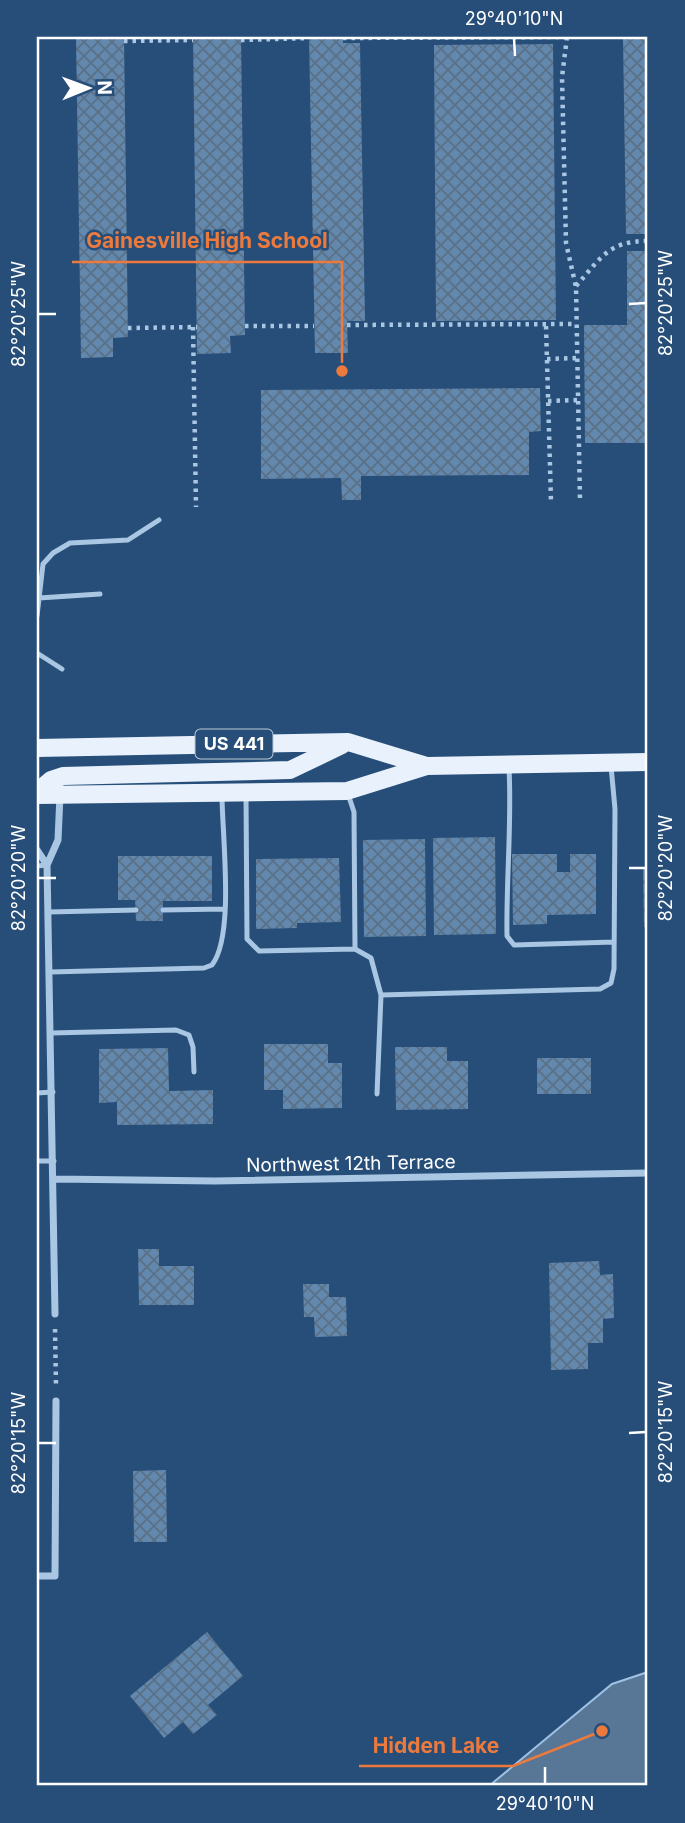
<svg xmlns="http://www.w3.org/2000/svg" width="685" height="1823" font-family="Inter,sans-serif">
<defs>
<pattern id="building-cross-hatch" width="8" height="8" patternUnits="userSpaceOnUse" patternTransform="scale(1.75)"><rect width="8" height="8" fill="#6388ad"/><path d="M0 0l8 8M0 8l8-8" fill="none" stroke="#5a7086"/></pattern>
</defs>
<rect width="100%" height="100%" fill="#264e79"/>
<!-- water -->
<path fill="#587695" stroke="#9ec1e4" stroke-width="2" d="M 648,1672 L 648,1786 L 489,1786 L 612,1684 Z"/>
<!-- building -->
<path fill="url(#building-cross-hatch)" d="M 76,37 L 124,37 L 128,337 L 113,338 L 113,357 L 81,358 Z
M 193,37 L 241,37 L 245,335 L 230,336 L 231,353 L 197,354 Z
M 309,37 L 343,37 L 343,43 L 360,43 L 365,321 L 347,321 L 348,353 L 315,353 Z
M 613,37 L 648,37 L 648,234 L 626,234 L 623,39 L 613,39 Z
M 553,44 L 556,320 L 436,321 L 434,45 Z
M 627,251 L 648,251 L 648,443 L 585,443 L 584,325 L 627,325 Z
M 540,388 L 541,431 L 529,432 L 529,475 L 361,476 L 361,500 L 342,500 L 341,478 L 261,479 L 261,390 Z
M 495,837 L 496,934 L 434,935 L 433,838 Z
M 425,839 L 426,936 L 364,937 L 363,840 Z
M 512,854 L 557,854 L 557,872 L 570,872 L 570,854 L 596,854 L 596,914 L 547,915 L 547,924 L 513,925 Z
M 118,856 L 212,856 L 212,901 L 163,901 L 163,921 L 136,921 L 135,900 L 118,900 Z
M 339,858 L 341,922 L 297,923 L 297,928 L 256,929 L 256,859 Z
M 643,867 L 648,867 L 648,927 L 644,927 Z
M 264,1044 L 328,1044 L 328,1063 L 342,1063 L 342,1108 L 283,1109 L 283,1090 L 264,1090 Z
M 395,1047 L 447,1047 L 447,1061 L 468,1061 L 468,1109 L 396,1110 Z
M 168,1048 L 169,1091 L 213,1090 L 213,1124 L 117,1125 L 117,1102 L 99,1103 L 99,1049 Z
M 537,1058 L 591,1058 L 591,1094 L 537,1094 Z
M 138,1249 L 159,1249 L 159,1266 L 194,1266 L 194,1305 L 139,1305 Z
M 599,1261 L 600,1275 L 613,1274 L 614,1318 L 603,1319 L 603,1343 L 588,1343 L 588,1369 L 551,1370 L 549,1263 Z
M 303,1284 L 329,1284 L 329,1297 L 346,1297 L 347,1336 L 315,1337 L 314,1317 L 304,1317 Z
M 166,1470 L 167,1542 L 134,1542 L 133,1471 Z
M 207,1632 L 243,1676 L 208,1705 L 217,1715 L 193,1734 L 183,1722 L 164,1738 L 130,1696 Z"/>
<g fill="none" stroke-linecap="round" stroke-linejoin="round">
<!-- path -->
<path stroke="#a9c6e3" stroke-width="4.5" stroke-dasharray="3.5 5" stroke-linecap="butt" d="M 567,37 L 562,77 L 566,243 L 576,287 L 580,501
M 343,38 L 567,37
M 241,40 L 309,38
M 124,41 L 193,40
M 576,286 C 601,258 608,241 648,241
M 347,325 L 576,324
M 245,326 L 314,326
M 546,326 L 551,501
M 193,327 L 196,507
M 128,328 L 197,327
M 547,359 L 577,358
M 548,401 L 578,400
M 55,1329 L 56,1386"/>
<!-- lane -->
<path stroke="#a9c6e3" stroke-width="5" d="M 39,598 L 100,594
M 37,616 L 43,564 L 53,553 L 70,543 L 128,540 L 159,520
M 37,653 L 62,669
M 509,768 C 512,824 506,879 507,936 L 514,945 L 614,942
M 348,794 L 354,812 L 355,949
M 246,795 L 247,939 L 259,951 L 355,949 L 371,958 L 381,995 L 377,1094
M 37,866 L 47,865
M 163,910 L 225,909
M 48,912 L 136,910
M 50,972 L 204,968 L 212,965 C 235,935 222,835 222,795
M 381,995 L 600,989 L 611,983 L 614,969 L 615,809 L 611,766
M 51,1033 L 176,1030 L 189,1035 L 193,1047 L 194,1072
M 37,1093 L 53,1092
M 37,1161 L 54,1161"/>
<!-- street -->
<path stroke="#a9c6e3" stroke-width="7" d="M 37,850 L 47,865
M 55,1179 L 215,1181 L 648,1173
M 55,1314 L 47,865 L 58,840 L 60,795
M 37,1576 L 55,1576 L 56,1401"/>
<!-- primary -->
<path stroke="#e8f1fc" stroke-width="18" d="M 37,748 L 348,742 L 427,766
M 37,792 L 51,780 L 63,776 L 290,770 L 342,745
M 37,795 L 347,791 L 427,766 L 648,762"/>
</g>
<!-- ticks -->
<path fill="none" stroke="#fff" stroke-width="2.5" d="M 514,38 L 515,56M 629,304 L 646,303M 38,314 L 56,314M 629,868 L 646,868M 38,878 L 56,878M 629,1433 L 646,1432M 38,1443 L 56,1443M 545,1767 L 545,1784"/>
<g text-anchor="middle" stroke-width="5" stroke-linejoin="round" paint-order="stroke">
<!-- shield labels -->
<rect fill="#264e79" stroke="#becad7" stroke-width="2" x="195.5" y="729.5" width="77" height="29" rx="5"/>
<g font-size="18" font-weight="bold" fill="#fff">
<text x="234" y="750">US 441</text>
</g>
<!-- street labels -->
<g font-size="19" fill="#fff" stroke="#264e79">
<text transform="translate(351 1163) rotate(-1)" y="7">Northwest 12th Terrace</text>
</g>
</g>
<!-- callouts -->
<path fill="none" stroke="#ed7a3d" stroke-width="2.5" d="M342 371L342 262H72M602 1731L513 1766H359"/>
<g fill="#ed7a3d" stroke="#264e79" stroke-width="2.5">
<circle cx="342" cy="371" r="7"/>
<circle cx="602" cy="1731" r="7"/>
</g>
<g font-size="21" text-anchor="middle" font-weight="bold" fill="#ed7a3d" stroke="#264e79" stroke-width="5" stroke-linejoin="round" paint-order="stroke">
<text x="207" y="248">Gainesville High School</text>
<text x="436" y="1753">Hidden Lake</text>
</g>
<!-- border -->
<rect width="685" height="1823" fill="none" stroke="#264e79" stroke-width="77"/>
<!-- north arrow -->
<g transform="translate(88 88) rotate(89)" stroke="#264e79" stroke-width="5" paint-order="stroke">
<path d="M0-5L12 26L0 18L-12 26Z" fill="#ffffff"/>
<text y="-10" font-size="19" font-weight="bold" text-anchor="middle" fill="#ffffff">N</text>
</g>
<rect x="38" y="38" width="608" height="1746" fill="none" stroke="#fff" stroke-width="2.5"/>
<g font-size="18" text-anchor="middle" fill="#fff">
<text x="514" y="25">29°40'10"N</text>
<text transform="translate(666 303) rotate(-90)" y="6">82°20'25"W</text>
<text transform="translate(19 314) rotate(-90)" y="6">82°20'25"W</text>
<text transform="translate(666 868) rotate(-90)" y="6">82°20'20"W</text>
<text transform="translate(19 878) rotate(-90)" y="6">82°20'20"W</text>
<text transform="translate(666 1432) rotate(-90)" y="6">82°20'15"W</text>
<text transform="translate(19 1443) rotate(-90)" y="6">82°20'15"W</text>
<text x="545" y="1810">29°40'10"N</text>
</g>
</svg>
